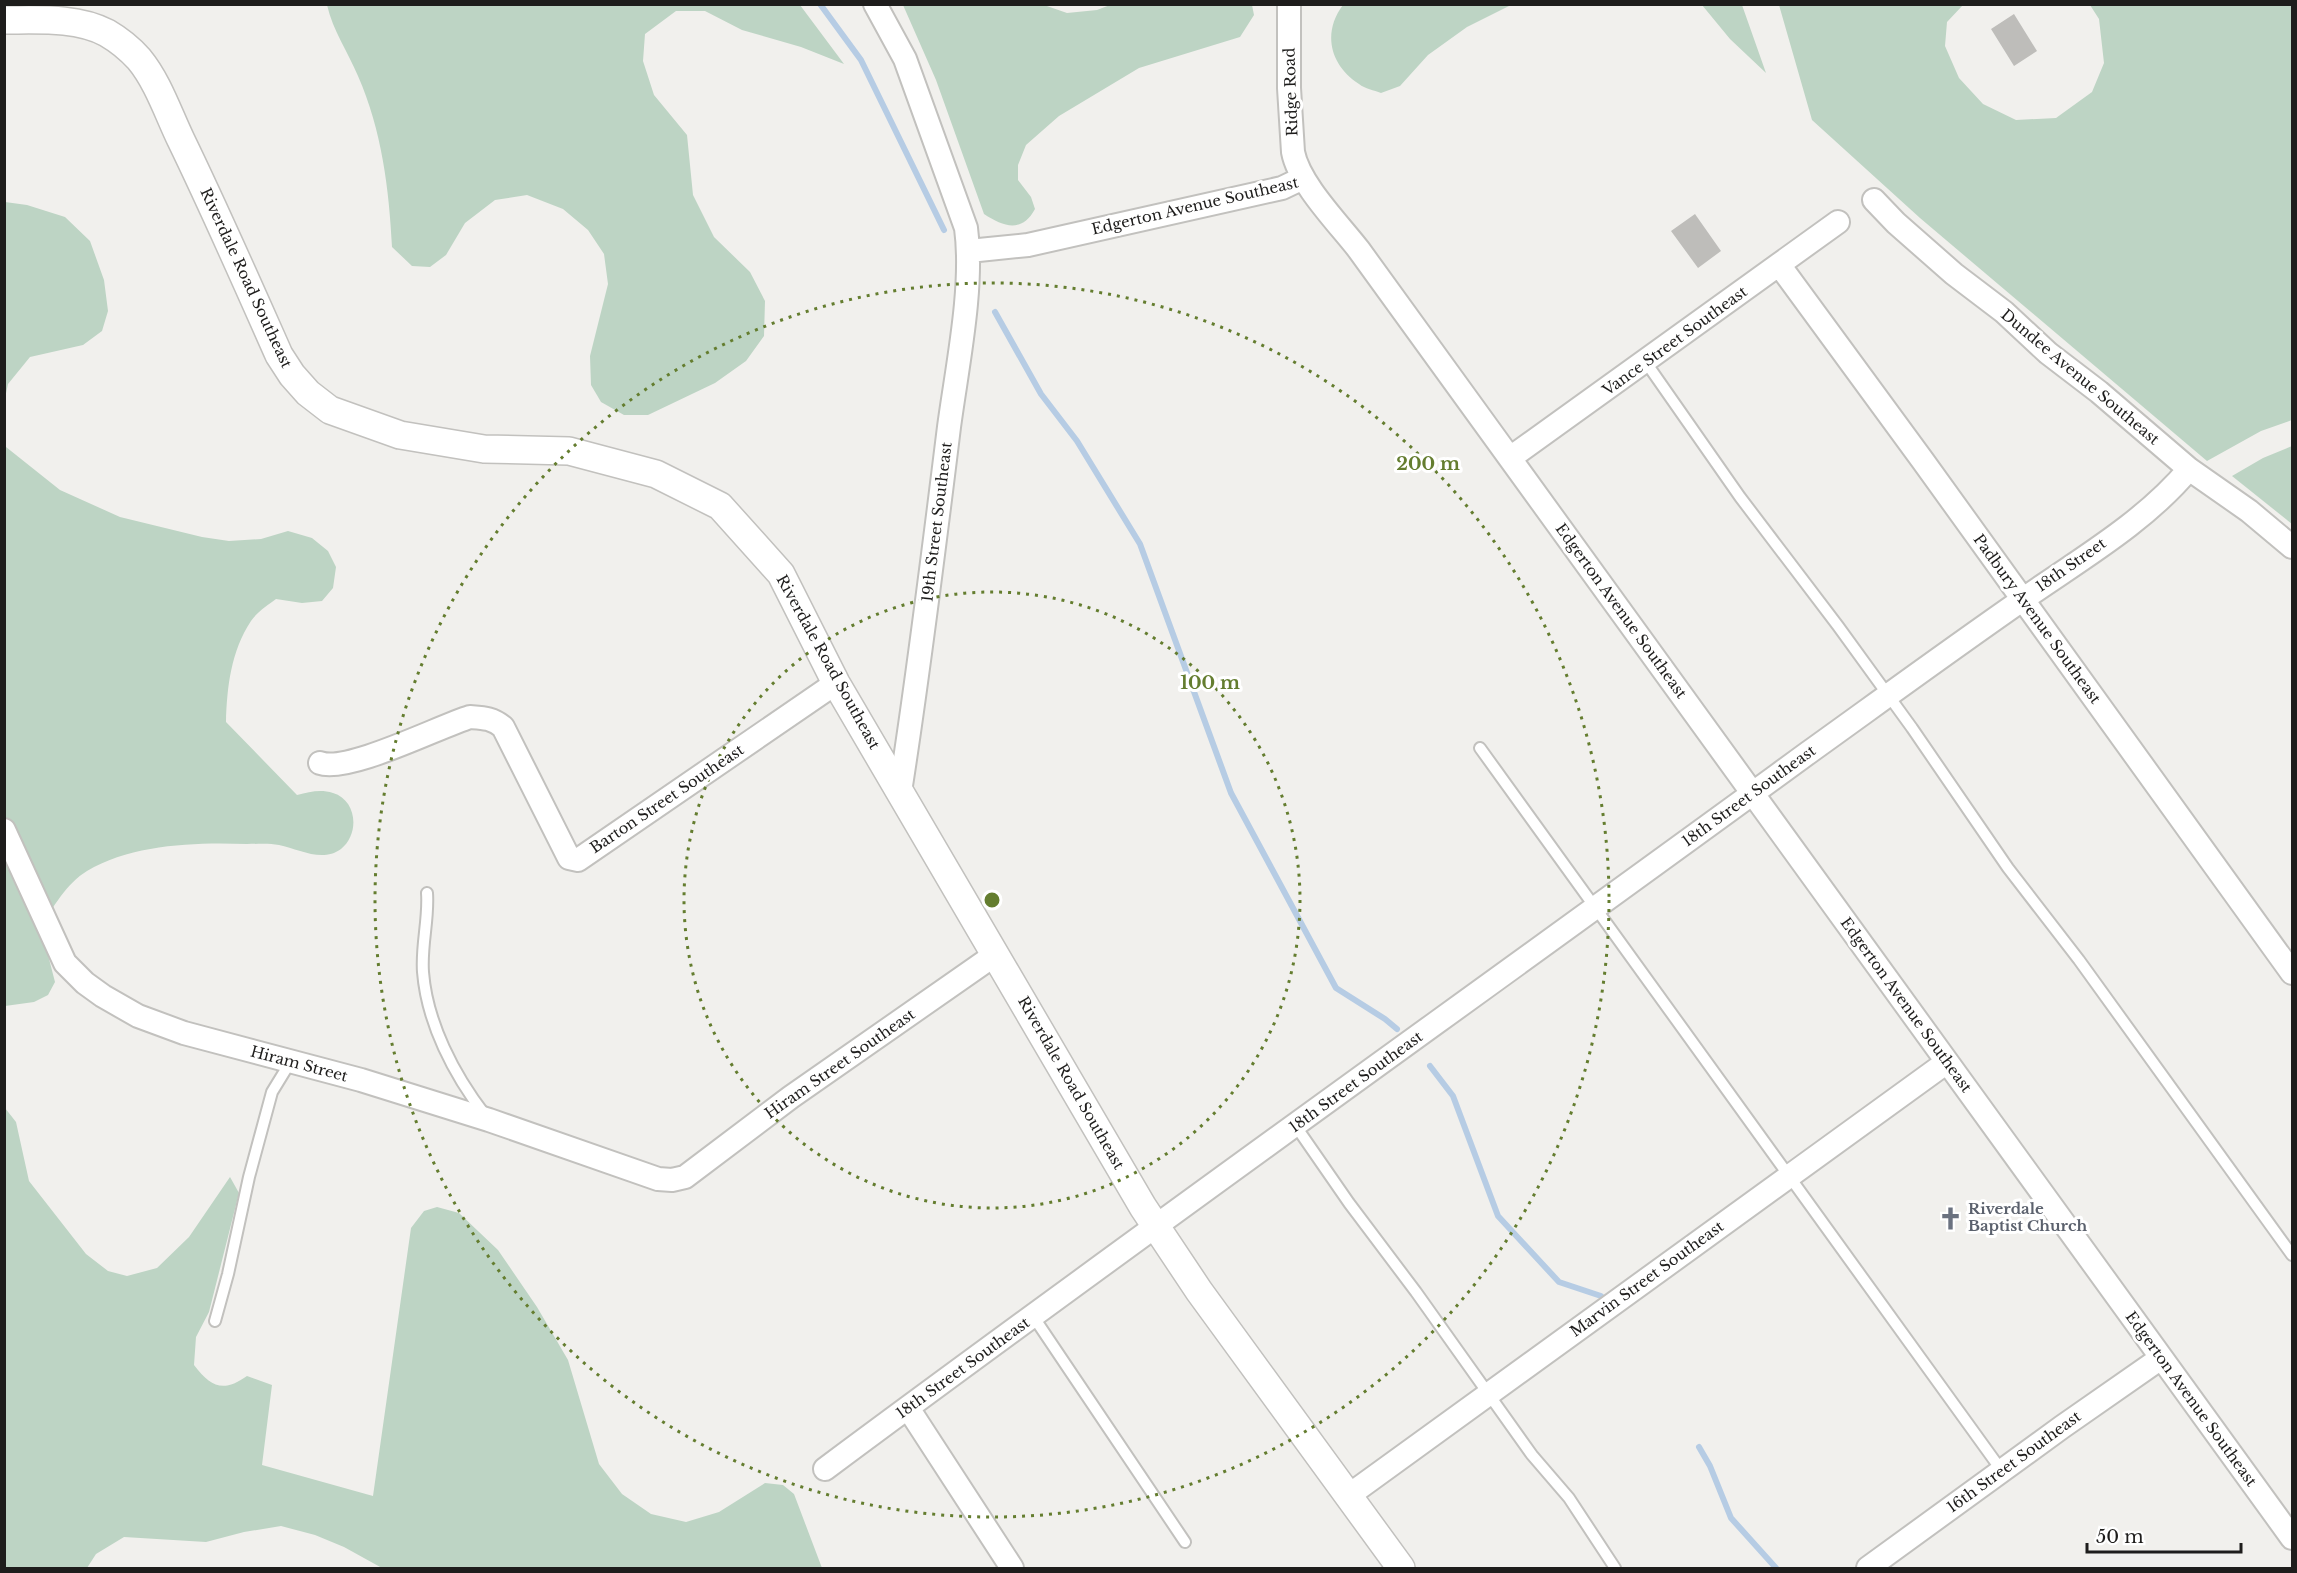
<svg xmlns="http://www.w3.org/2000/svg" width="2297" height="1573" font-family="'Libre Baskerville',serif">
<rect width="100%" height="100%" fill="#f1f0ed"/>
<!-- green -->
<path fill="#bdd4c4" d="M 327,5 L 800,5 L 844,64 L 801,47 L 742,30 L 705,11 L 676,11 L 645,34 L 643,61 L 654,95 L 687,135 L 693,195 L 714,237 L 750,272 L 765,301 L 764,336 L 746,361 L 715,383 L 648,415 L 624,415 L 601,402 L 591,385 L 590,356 L 608,284 L 604,254 L 588,230 L 563,209 L 527,195 L 495,200 L 465,223 L 446,255 L 430,267 L 412,266 L 392,247 C 389,189 382,131 358,76 C 348,52 333,31 327,5 Z
M 1110,5 L 1252,5 L 1254,15 L 1240,37 L 1139,68 L 1059,116 L 1026,145 L 1018,165 L 1018,180 L 1031,197 L 1035,209 C 1022,233 1004,227 984,214 L 936,80 L 903,5 L 1044,5 L 1067,13 L 1097,10 Z
M 1343,5 L 1343,4 L 1511,5 L 1467,27 L 1428,55 L 1400,86 L 1381,93 C 1374,90 1365,89 1359,84 C 1330,65 1322,33 1343,5 Z
M 1702,5 L 1742,5 L 1766,73 L 1730,39 Z
M 1779,5 L 1963,5 L 1947,22 L 1945,46 L 1959,78 L 1983,104 L 2016,120 L 2056,118 L 2092,92 L 2104,63 L 2099,19 L 2090,5 L 2292,5 L 2292,420 L 2261,431 L 2207,461 L 1920,218 L 1812,120 Z
M 5,202 L 27,205 L 65,217 L 90,241 L 104,280 L 108,311 L 102,331 L 83,345 L 30,357 L 8,384 L 5,398 Z
M 4,442 L 6,447 L 60,490 L 120,517 L 202,537 L 229,541 L 261,539 L 288,531 L 312,538 L 328,551 L 336,567 L 333,588 L 322,601 L 302,603 L 276,599 C 268,605 257,612 251,621 C 231,651 227,687 226,722 L 297,795 C 310,792 320,789 333,793 C 357,800 360,834 341,849 C 322,863 299,849 279,845 C 269,843 258,844 247,844 C 196,842 132,844 87,871 C 67,883 52,908 41,928 L 55,982 L 48,995 L 34,1002 L 5,1006 Z
M 2292,446 L 2292,524 L 2232,476 L 2263,458 Z
M 5,1108 L 16,1122 L 29,1181 L 86,1254 L 108,1271 L 127,1276 L 157,1268 L 189,1237 L 230,1177 L 239,1193 L 209,1312 L 196,1337 L 194,1365 C 211,1387 223,1393 247,1376 L 272,1385 L 262,1465 L 373,1496 L 411,1228 L 424,1211 L 437,1207 L 459,1213 L 498,1250 L 537,1307 L 568,1360 L 599,1464 L 622,1494 L 651,1514 L 686,1522 L 719,1512 L 765,1483 L 783,1485 L 794,1494 L 822,1568 L 382,1568 L 344,1547 L 315,1535 L 281,1526 L 244,1532 L 206,1542 L 124,1537 L 96,1554 L 87,1568 L 5,1568 Z"/>
<g fill="none" stroke-linecap="round" stroke-linejoin="round">
<!-- stream -->
<path stroke="#b6cce4" stroke-width="6" d="M 820,4 L 861,60 L 944,230
M 995,312 L 1041,394 L 1077,441 L 1140,544 L 1231,793 L 1336,988 L 1385,1019 L 1397,1029
M 1430,1066 L 1453,1096 L 1498,1216 L 1559,1282 L 1601,1296
M 1699,1447 L 1710,1466 L 1731,1518 L 1776,1568"/>
</g>
<!-- building -->
<path fill="#bebdba" d="M 2014,14 L 2037,51 L 2014,66 L 1991,29 Z
M 1695,214 L 1721,251 L 1698,268 L 1671,231 Z"/>
<g fill="none" stroke-linecap="round" stroke-linejoin="round">
<defs>
<path id="service" d="M 1645,361 L 1740,497 L 1838,626 L 1912,728 L 2008,868 L 2079,960 L 2292,1255
M 1480,748 L 2002,1471
M 427,893 C 429,919 421,945 423,972 C 427,1023 454,1075 485,1115
M 1295,1125 L 1349,1203 L 1416,1292 L 1532,1455 L 1569,1498 L 1615,1568
M 1033,1316 L 1185,1542
M 215,1321 L 228,1274 L 249,1177 L 272,1092 L 291,1061"/>
<path id="minor" d="M 875,4 L 905,59 L 966,228 C 974,287 957,367 949,427 C 934,549 919,671 900,792
M 1289,4 L 1289,88 L 1293,152 C 1299,184 1339,224 1359,250 L 2292,1538
M 1874,200 L 1896,223 L 1954,274 L 2004,312 L 2048,353 L 2099,392 L 2189,469 L 2249,511 L 2292,547
M 969,251 L 1028,245 L 1282,188 L 1303,178
M 1780,266 L 1923,461 L 2292,973
M 1510,458 L 1838,222
M 320,763 C 348,773 438,727 470,717 C 484,718 492,718 503,727 L 569,858 L 578,860 L 836,683
M 4,830 L 65,963 L 85,983 L 103,996 L 138,1016 L 184,1033 L 361,1080 L 489,1120 L 658,1179 L 672,1180 L 685,1177 L 791,1097 L 996,954
M 908,1408 L 1012,1568
M 825,1469 C 1150,1227 1481,992 1808,753 C 1879,702 1950,650 2022,600 C 2079,560 2144,523 2189,469
M 1348,1496 L 1947,1062
M 1868,1568 L 2062,1427 L 2161,1358"/>
<path id="tertiary" d="M 4,20 C 38,20 77,17 107,33 C 119,40 130,49 139,59 C 158,82 168,113 181,140 C 215,210 247,283 279,355 L 292,375 L 308,393 L 330,410 L 400,435 L 484,449 L 569,451 L 656,474 L 720,506 L 781,574 L 836,683 L 1143,1207 L 1199,1291 L 1401,1568"/>
</defs>
<!-- service casing -->
<use href="#service" stroke="#c2c1be" stroke-width="14"/>
<!-- minor casing -->
<use href="#minor" stroke="#c2c1be" stroke-width="26"/>
<!-- tertiary casing -->
<use href="#tertiary" stroke="#c2c1be" stroke-width="30"/>
<!-- service -->
<use href="#service" stroke="#fff" stroke-width="10"/>
<!-- minor -->
<use href="#minor" stroke="#fff" stroke-width="22"/>
<!-- tertiary -->
<use href="#tertiary" stroke="#fff" stroke-width="27"/>
</g>
<!-- distance rings -->
<g fill="none" stroke="#647d2f" stroke-width="3" stroke-dasharray="3 6">
<circle cx="992" cy="900" r="308"/>
<circle cx="992" cy="900" r="617"/>
</g>
<!-- icons -->
<defs>
<symbol id="church-bare" viewBox="-9 -9 18 18"><path d="M-1.2-6h2.4v3.5h3.3v2.4h-3.3V6h-2.4V-.1h-3.3v-2.4h3.3Z" fill="#6b7280" stroke="#fff" stroke-width="2.5" paint-order="stroke"/></symbol>
</defs>
<g fill-rule="evenodd">
<use href="#church-bare" x="1934" y="1202" width="33" height="33"/>
</g>
<g text-anchor="middle" stroke-width="6" stroke-linejoin="round" paint-order="stroke">
<!-- street labels -->
<g font-size="15" fill="#1e1d1c" stroke="#fff">
<text transform="translate(1291 92) rotate(-92)" y="5">Ridge Road</text>
<text transform="translate(1195 206) rotate(-13)" y="5">Edgerton Avenue Southeast</text>
<text transform="translate(246 278) rotate(65)" y="5">Riverdale Road Southeast</text>
<text transform="translate(1675 341) rotate(-36)" y="5">Vance Street Southeast</text>
<text transform="translate(2080 377) rotate(40)" y="5">Dundee Avenue Southeast</text>
<text transform="translate(937 522) rotate(-83)" y="5">19th Street Southeast</text>
<text transform="translate(2071 565) rotate(-35)" y="5">18th Street</text>
<text transform="translate(1621 611) rotate(54)" y="5">Edgerton Avenue Southeast</text>
<text transform="translate(2037 619) rotate(54)" y="5">Padbury Avenue Southeast</text>
<text transform="translate(828 662) rotate(61)" y="5">Riverdale Road Southeast</text>
<text transform="translate(1749 796) rotate(-36)" y="5">18th Street Southeast</text>
<text transform="translate(667 799) rotate(-34)" y="5">Barton Street Southeast</text>
<text transform="translate(1906 1005) rotate(54)" y="5">Edgerton Avenue Southeast</text>
<text transform="translate(299 1064) rotate(15)" y="5">Hiram Street</text>
<text transform="translate(840 1064) rotate(-35)" y="5">Hiram Street Southeast</text>
<text transform="translate(1356 1082) rotate(-36)" y="5">18th Street Southeast</text>
<text transform="translate(1071 1083) rotate(60)" y="5">Riverdale Road Southeast</text>
<text transform="translate(1647 1279) rotate(-36)" y="5">Marvin Street Southeast</text>
<text transform="translate(963 1368) rotate(-36)" y="5">18th Street Southeast</text>
<text transform="translate(2191 1399) rotate(54)" y="5">Edgerton Avenue Southeast</text>
<text transform="translate(2014 1462) rotate(-36)" y="5">16th Street Southeast</text>
</g>
<!-- worship labels -->
<g font-size="15" font-weight="bold" fill="#5b616d" stroke="#fff" text-anchor="start">
<text x="1968" y="1214">Riverdale<tspan x="1968" dy="17">Baptist Church</tspan></text>
</g>
</g>
<circle cx="992" cy="900" r="9" fill="#647d2f" stroke="#fff" stroke-width="3"/>
<g font-size="18" text-anchor="middle" font-weight="bold" fill="#647d2f" stroke="#fff" stroke-width="6" stroke-linejoin="round" paint-order="stroke">
<text x="1428" y="470">200 m</text>
<text x="1210" y="689">100 m</text>
</g>
<!-- border -->
<rect width="2297" height="1573" fill="none" stroke="#1e1d1c" stroke-width="12"/>
<!-- scale -->
<path d="M2087 1543v9h154v-9" fill="none" stroke="#1e1d1c" stroke-width="3"/>
<text x="2096" y="1543" font-size="18" fill="#1e1d1c" stroke="#ffffff" stroke-width="4.5" paint-order="stroke">50 m</text>
</svg>
